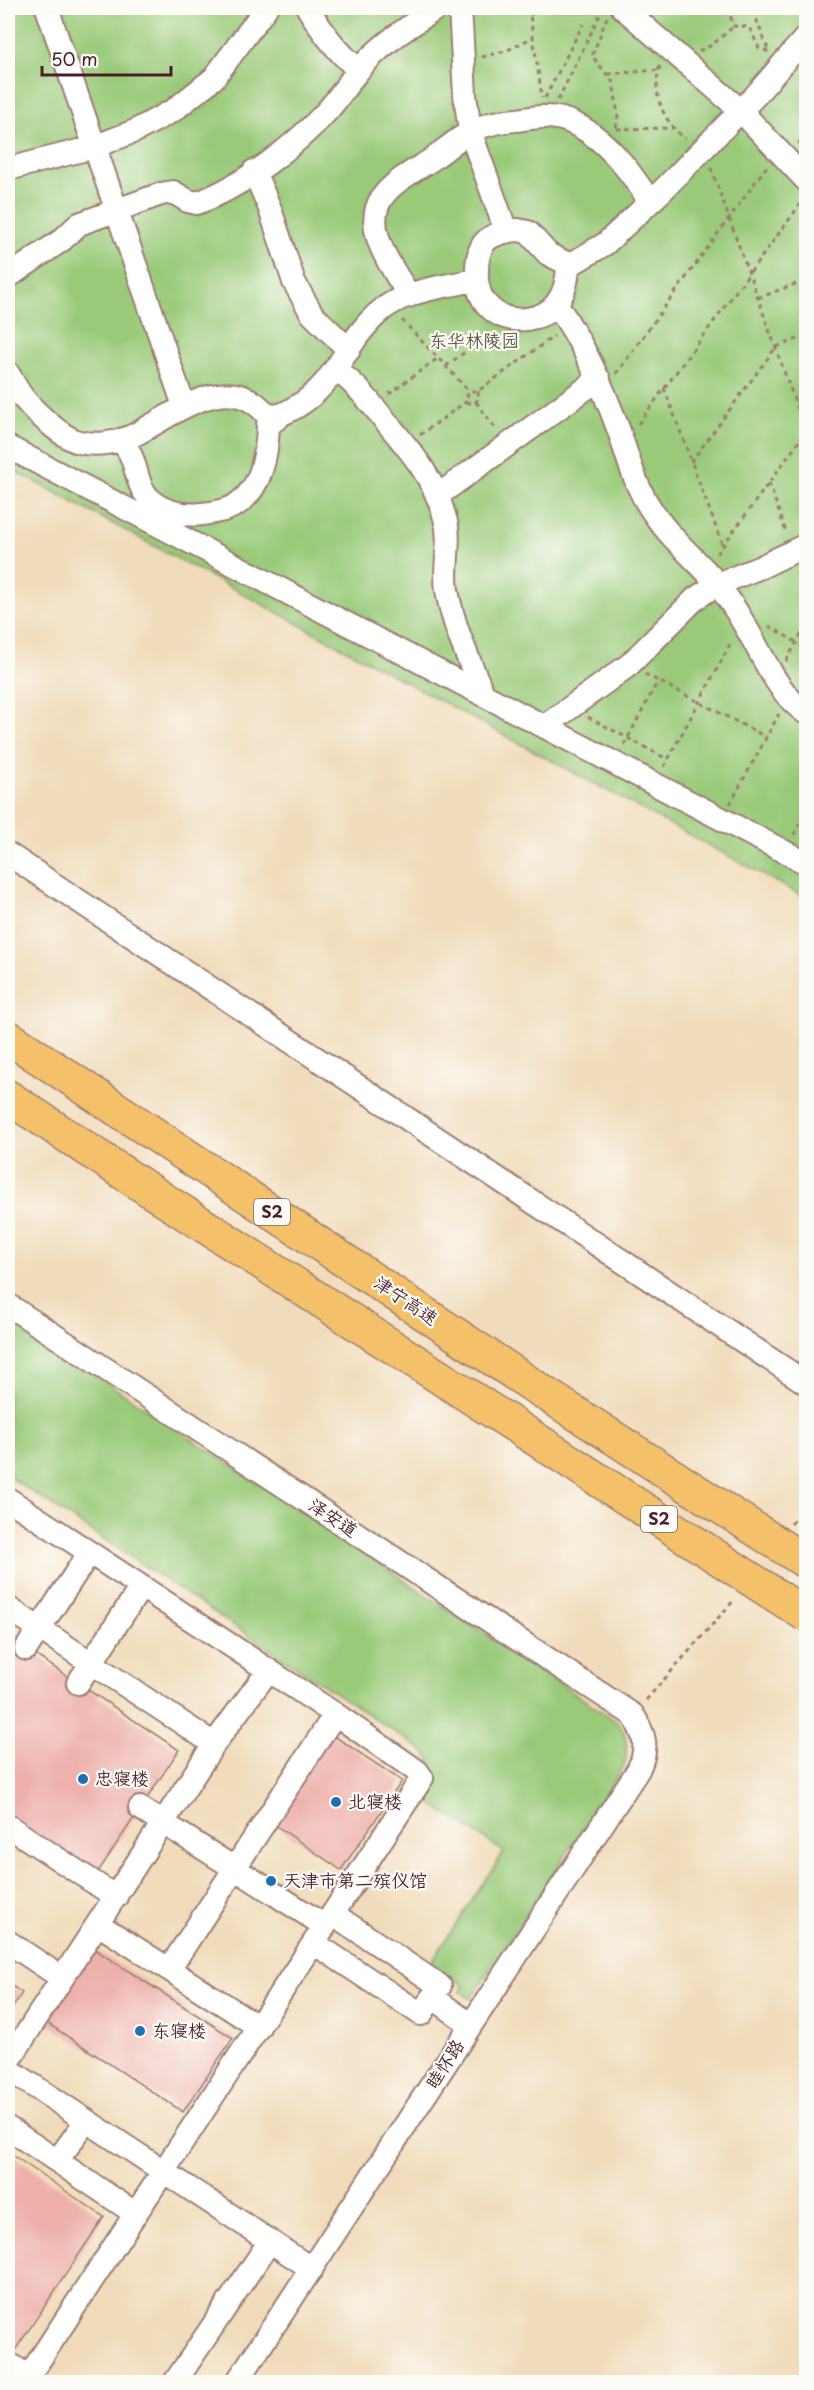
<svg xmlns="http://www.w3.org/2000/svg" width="814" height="2390" font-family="'Playpen Sans','LXGW WenKai TC',sans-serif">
<rect width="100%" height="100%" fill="#fdfcf7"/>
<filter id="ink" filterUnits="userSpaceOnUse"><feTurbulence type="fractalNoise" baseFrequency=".0167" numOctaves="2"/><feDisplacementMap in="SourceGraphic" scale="12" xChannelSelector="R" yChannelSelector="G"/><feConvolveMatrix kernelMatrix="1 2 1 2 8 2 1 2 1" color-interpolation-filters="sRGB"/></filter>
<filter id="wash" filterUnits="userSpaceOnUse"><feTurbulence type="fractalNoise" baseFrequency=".008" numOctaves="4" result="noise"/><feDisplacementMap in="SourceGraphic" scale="24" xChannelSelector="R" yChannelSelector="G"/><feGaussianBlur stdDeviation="1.35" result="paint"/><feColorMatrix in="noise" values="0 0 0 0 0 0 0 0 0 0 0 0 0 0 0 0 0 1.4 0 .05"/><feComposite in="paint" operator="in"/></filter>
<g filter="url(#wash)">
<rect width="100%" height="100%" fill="#f0dbba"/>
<!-- green -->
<path fill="#9aca79" stroke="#727452" stroke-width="1.5" d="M 8,8 L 806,8 L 806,898 L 8,467 Z
M 8,1317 L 619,1723 C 628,1736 628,1751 624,1766 L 471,1999 L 460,1992 L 464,1986 L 430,1964 L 504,1852 L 423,1798 C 432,1780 438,1765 422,1750 L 8,1476 Z"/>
<g id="blocks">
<!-- building -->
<path fill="#eeb0ab" d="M 8,1637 L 179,1750 L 96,1875 L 8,1816 Z
M 331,1734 L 402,1781 L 341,1870 L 271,1822 Z
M 94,1949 L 233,2038 L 183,2112 L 47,2023 Z
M 8,1983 L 22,1993 L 8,2015 Z
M 8,2152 L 104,2217 L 16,2349 L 8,2343 Z"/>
</g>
</g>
<g filter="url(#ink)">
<use href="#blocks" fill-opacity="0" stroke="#9d7d72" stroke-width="1.5"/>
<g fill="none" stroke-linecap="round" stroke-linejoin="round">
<defs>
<path id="minor" d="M 47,8 L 184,406
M 308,8 C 322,32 337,52 359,70
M 460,8 L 465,95 L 470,131 L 506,231
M 623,8 L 740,110 L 806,180
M 8,169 L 94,147 L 135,131 L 174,110 L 214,78 L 266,8
M 254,171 L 270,209 L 294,282 L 312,314 L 349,350
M 518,230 L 528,232 L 548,254 L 566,263 C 570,271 565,290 560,298 C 555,308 546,314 536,317 C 502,327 474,305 477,270 C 477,261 479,250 484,243 C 492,233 506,231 518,230 Z
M 568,266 L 605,244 L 660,193 L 755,96 L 806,37
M 8,277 L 62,240 L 79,224 L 161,194 L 173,192 L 188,201 L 197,203 C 242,187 295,146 327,111 C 339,98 347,84 358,71 C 379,45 410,26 437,8
M 409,296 C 395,271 368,238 377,208 C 383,186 413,172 431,160 C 444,151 458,138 472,131 C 485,124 501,121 516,120 C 531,118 547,115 562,119 C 601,131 629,169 650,202
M 556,304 C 584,344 602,385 619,431 C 627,455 634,481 647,503 C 665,534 693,556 716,582 C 726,595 736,610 744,624 C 763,655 776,692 806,713
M 336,369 C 357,386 366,397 383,418 C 409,449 434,477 445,518 C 452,542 443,566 447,590 C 453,626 469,660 483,694
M 8,373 C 13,382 18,392 25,400 C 36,413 63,438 79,442 C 96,446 116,443 132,436 C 172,417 228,366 267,415 C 280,417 285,413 296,407 C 337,383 345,343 377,314 C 402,290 443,287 476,280
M 120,440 C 140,458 132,486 154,503 C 167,513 187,516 202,514 C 212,513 225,511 234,506 C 262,490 267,454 268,425 L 279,417
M 8,447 L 806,863
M 437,496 L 599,379
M 545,726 L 629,665 L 696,598 L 718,584 L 761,567 L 806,545
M 8,854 L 806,1383
M 8,1305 L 633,1715 C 645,1735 649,1748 638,1770 L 237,2382
M 8,1499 L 335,1714 L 417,1771 L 422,1778 L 25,2382
M 8,1608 L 214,1744
M 26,1649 L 89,1553
M 78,1683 L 141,1587
M 140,1808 L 325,1926
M 8,1826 L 116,1897
M 98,1924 L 259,2027
M 8,1942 L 62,1978
M 314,1943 L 421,2014 L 440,1986 L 333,1914
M 170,1968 L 335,1714
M 432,1997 L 470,2024
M 8,2062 L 214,1744 L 268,1671
M 8,2069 L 312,2269
M 8,2128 L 136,2214
M 57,2161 L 86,2121
M 8,2363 L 29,2377
M 175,2382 L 270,2241"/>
<path id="highway" d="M 8,1037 L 535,1387
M 8,1097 L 169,1203 L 511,1423"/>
</defs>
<!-- minor casing -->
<use href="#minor" stroke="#9d7d72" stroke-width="26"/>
<!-- highway casing -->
<use href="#highway" stroke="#9d7d72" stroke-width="36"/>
<!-- path -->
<path stroke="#9d7d72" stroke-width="3" stroke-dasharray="4.5 4.5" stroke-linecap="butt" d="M 529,8 L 542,98
M 727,8 L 734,26 L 749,27 L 759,48 L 769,52 L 752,8
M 530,15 L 540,8
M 607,17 L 592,56 L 613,82 L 618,115 L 616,128
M 699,51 L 712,45 L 734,26
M 482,57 L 506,51 L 533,37
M 660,66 C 651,94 663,121 685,139
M 608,74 L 659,70
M 545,98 L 583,24
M 558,100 L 603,8
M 617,129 L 672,128
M 799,144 L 806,123
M 711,168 L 806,432
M 758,298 L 806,280
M 402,320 L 469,391
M 446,366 L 483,339
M 616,374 L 767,166
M 664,388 L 723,546
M 478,391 L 479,399 L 473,404 L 469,403 L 466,399 L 469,391 L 478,391 L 554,336
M 389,394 L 438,358
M 476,402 L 496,429
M 797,406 L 806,403
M 638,424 L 805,198
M 420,435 L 467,401
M 691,462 L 776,347 L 806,336
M 769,483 L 786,532
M 717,554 L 806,432
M 769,626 L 806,648
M 786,661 L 806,626
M 645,674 L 766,737
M 588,717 L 667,759
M 624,745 L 658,681
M 664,767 L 732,641
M 730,804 L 779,714
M 794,835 L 806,810
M 791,1524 L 806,1504
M 646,1700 L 735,1599"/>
<!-- minor -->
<use href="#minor" stroke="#fff" stroke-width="22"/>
<!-- highway -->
<use href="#highway" stroke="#f4c16a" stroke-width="33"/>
<defs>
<path id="highway-bridge" d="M 535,1387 L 806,1562
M 511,1423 L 806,1615"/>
</defs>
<!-- highway-bridge casing -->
<use href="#highway-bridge" stroke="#9d7d72" stroke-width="36" stroke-linecap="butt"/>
<!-- highway-bridge -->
<use href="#highway-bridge" stroke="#f4c16a" stroke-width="33"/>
</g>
</g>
<!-- markers -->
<g fill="#1f6fb2" stroke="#fdfcf7" stroke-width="2">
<circle cx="83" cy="1779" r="6"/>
<circle cx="336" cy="1802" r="6"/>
<circle cx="271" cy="1881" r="6"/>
<circle cx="140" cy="2031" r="6"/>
</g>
<g text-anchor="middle" stroke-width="4.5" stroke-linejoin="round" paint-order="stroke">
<!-- shield labels -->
<g fill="#fdfcf7" stroke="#806168" stroke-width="1.5">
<rect x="254" y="1199" width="36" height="26" rx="4.5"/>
<rect x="641" y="1506" width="36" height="26" rx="4.5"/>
</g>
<g font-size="16" font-weight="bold" fill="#4a1f2b">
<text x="272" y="1218">S2</text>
<text x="659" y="1525">S2</text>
</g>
<!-- park labels -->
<g font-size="18" fill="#625242" stroke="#fdfcf7">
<text x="474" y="347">东华林陵园</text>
</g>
<!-- street labels -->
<g font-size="18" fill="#4a1f2b" stroke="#fdfcf7">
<text transform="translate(406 1301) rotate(34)" y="6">津宁高速</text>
<text transform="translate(333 1518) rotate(33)" y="6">泽安道</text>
<text transform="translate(445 2064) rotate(-57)" y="6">睦怀路</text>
</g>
<!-- poi labels -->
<g font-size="18" fill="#4a1f2b" stroke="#fdfcf7" text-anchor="start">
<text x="95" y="1785">忠寝楼</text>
<text x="348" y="1808">北寝楼</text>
<text x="283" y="1887">天津市第二殡仪馆</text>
<text x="152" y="2037">东寝楼</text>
</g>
</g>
<!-- margin -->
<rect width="814" height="2390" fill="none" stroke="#fdfcf7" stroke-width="30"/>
<!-- scale -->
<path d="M42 66v9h129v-9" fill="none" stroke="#4a1f2b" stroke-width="3"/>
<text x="51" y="66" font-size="18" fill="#4a1f2b" stroke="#fdfcf7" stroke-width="4.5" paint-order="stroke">50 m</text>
</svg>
